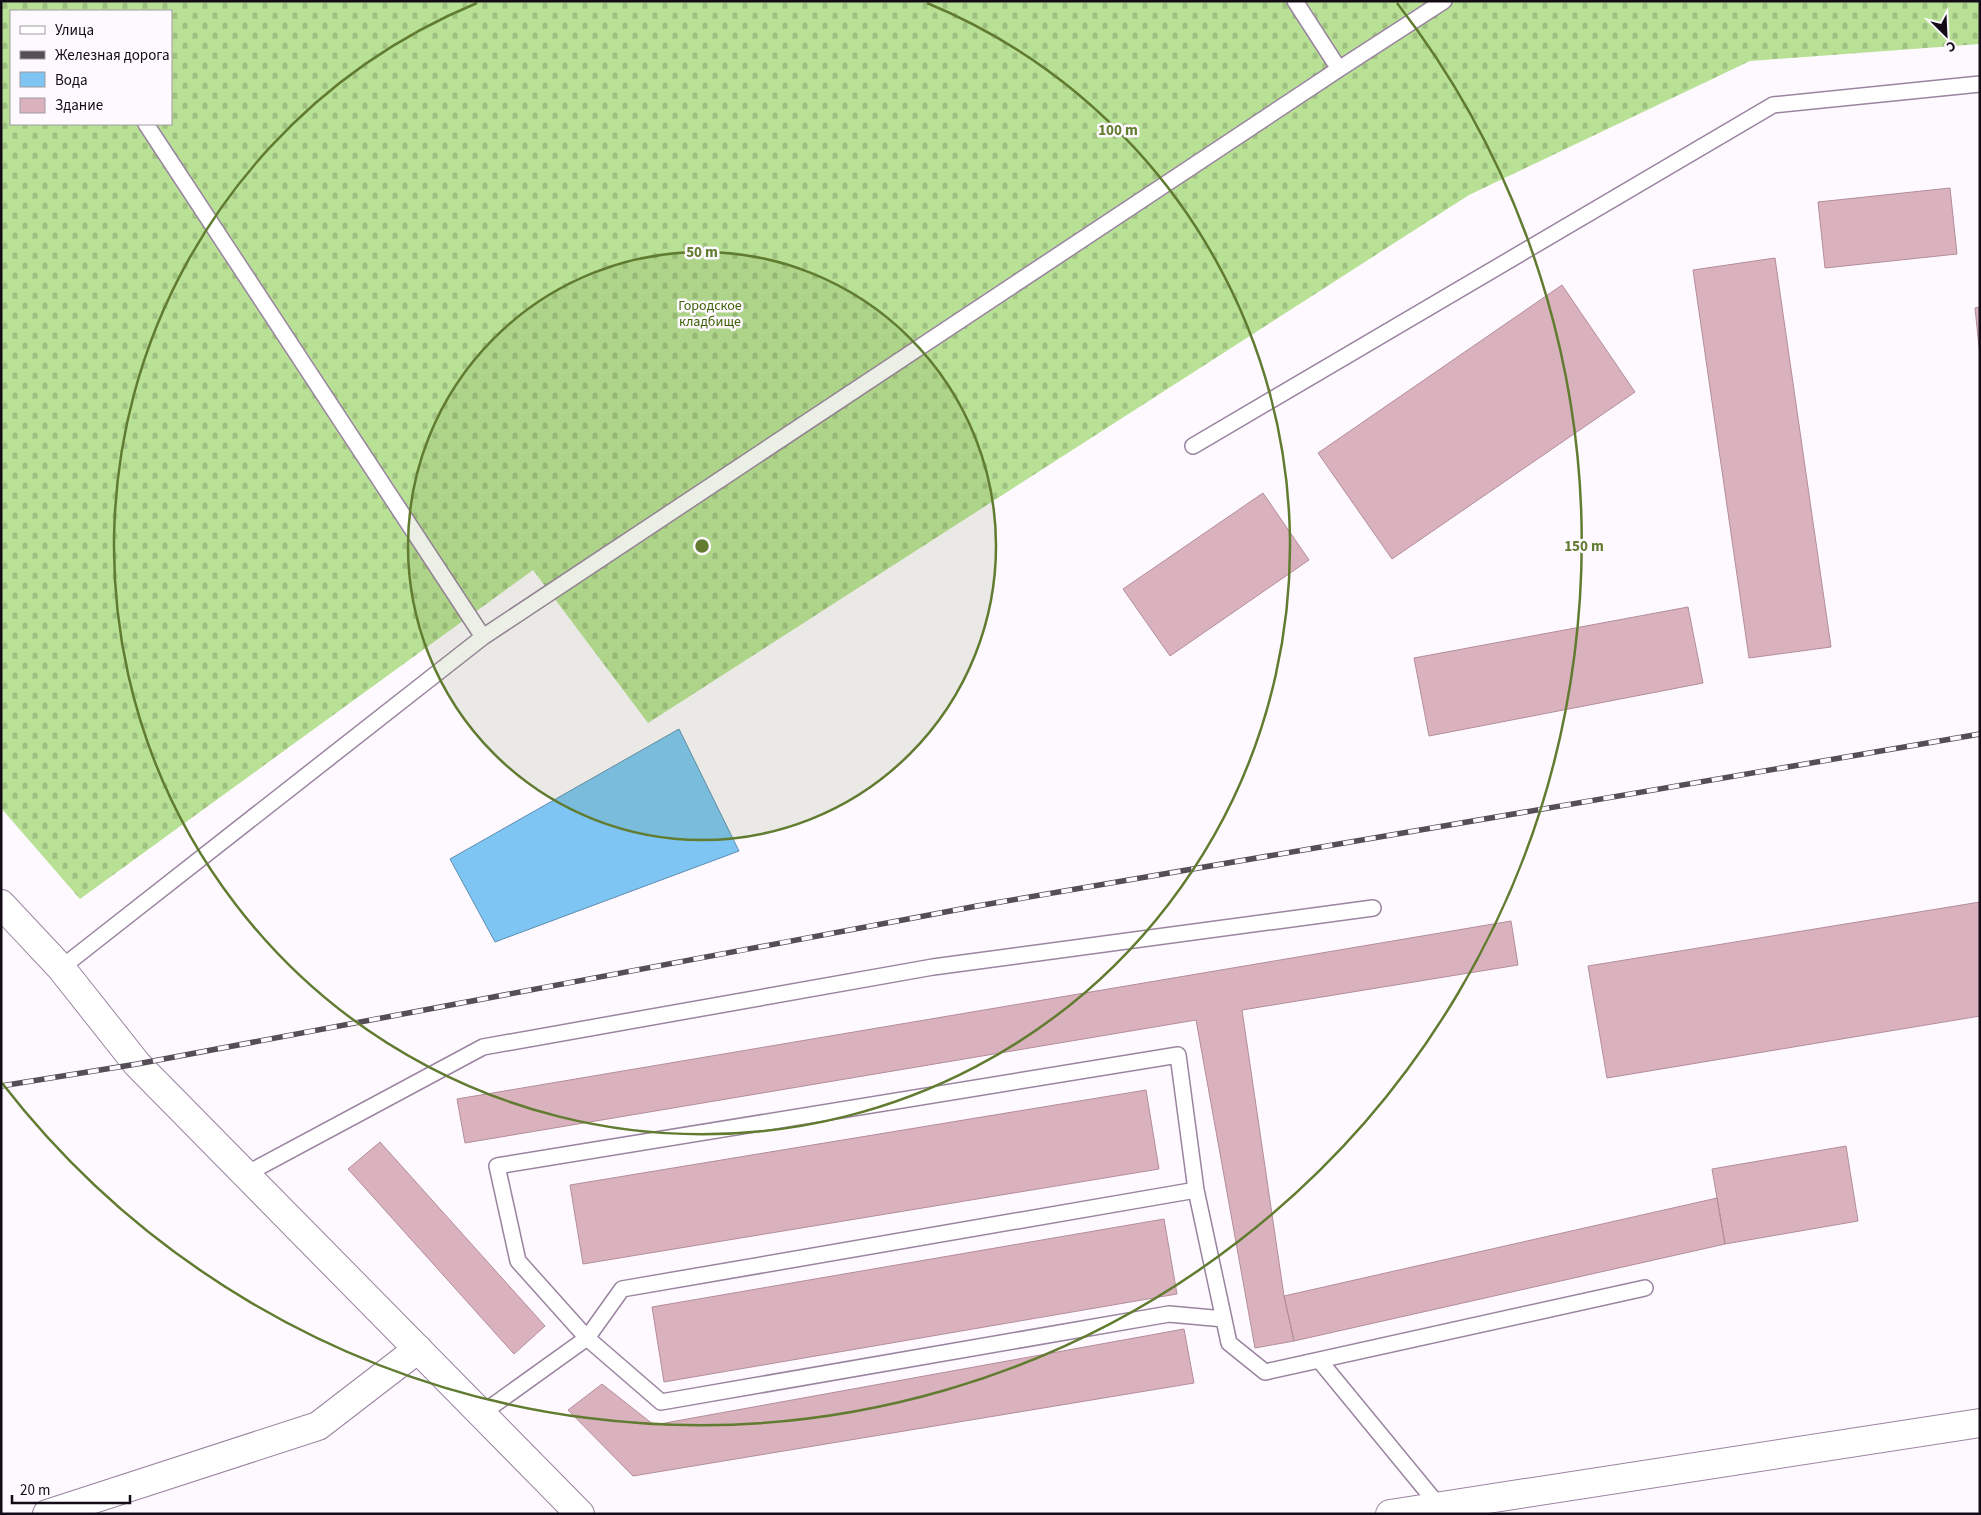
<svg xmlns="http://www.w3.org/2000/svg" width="1981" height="1515" font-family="'Source Sans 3',sans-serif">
<defs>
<pattern id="cemetery-stones" width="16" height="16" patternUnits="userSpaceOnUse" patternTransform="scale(1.25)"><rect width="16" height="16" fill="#b9e196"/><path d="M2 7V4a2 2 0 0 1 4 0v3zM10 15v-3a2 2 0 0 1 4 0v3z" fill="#9ec080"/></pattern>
</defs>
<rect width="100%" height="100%" fill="#fef9ff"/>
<!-- cemetery -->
<path fill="url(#cemetery-stones)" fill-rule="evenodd" d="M 1,1 L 1980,1 L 1980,44 L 1750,61 L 1469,195 L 648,723 L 533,570 L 80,899 L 1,808 ZM 11,11 L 171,11 L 171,124 L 11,124 Z"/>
<!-- water -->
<path fill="#7ec5f3" stroke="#5e8db0" d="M 679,729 L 739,851 L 495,942 L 450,859 Z"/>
<!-- building -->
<path fill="#d9b2be" stroke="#b38d99" d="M 1950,188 L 1957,254 L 1825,268 L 1818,202 Z
M 1775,258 L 1831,647 L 1749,658 L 1693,270 Z
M 1562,285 L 1635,392 L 1392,559 L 1318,453 Z
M 1980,307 L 1980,356 L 1975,308 Z
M 1263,493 L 1309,560 L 1170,656 L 1123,589 Z
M 1688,607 L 1703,683 L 1429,736 L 1414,658 Z
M 1980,902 L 1980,1016 L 1607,1078 L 1588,966 Z
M 1511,921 L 1518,965 L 1242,1010 L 1284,1296 L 1294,1341 L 1255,1348 L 1196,1020 L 465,1143 L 457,1099 Z
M 1146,1090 L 1159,1169 L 583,1264 L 570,1185 Z
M 380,1142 L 545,1326 L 514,1354 L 348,1169 Z
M 1846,1146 L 1858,1221 L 1725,1244 L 1712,1169 Z
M 1717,1198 L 1725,1244 L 1294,1341 L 1284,1296 Z
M 1164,1219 L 1177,1294 L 664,1382 L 652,1307 Z
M 1184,1329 L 1194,1383 L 633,1476 L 568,1410 L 602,1384 L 654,1425 Z"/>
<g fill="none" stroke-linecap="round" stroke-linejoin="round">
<defs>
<path id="service" d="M 1295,1 L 1339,69
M 146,124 L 483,637
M 1193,446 L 1773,105 L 1980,84
M 61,968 L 483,637 L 1339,69 L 1444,1
M 246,1174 L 483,1047 L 933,967 L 1373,908
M 1224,1319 L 1169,1314 L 661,1402 L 587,1338 L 518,1261 L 497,1166 L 1178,1055 L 1196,1190 L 1229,1343 L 1265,1372 L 1645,1288
M 1319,1360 L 1439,1506
M 481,1414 L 587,1338 L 622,1289 L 1196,1190"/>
<path id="minor" d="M 47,1514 L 318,1426 L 418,1349
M 1390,1514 L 1980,1423"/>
<path id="secondary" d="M 1,904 L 61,968 L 137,1064 L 580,1514"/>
</defs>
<!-- service casing -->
<use href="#service" stroke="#9a84a0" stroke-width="18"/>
<!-- minor casing -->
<use href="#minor" stroke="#9a84a0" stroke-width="30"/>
<!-- secondary casing -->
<use href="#secondary" stroke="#9a84a0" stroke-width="30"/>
<!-- service -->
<use href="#service" stroke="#fff" stroke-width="15"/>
<!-- minor -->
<use href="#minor" stroke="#fff" stroke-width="28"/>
<!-- secondary -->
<use href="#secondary" stroke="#fff" stroke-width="28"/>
<defs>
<path id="rail" d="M 1,1086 L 137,1064 L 977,906 L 1980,734"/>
</defs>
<!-- rail casing -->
<use href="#rail" stroke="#554e57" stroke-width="5.5"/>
<!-- rail -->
<use href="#rail" stroke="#fef9ff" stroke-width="4" stroke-dasharray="11" stroke-linecap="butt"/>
</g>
<!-- distance rings -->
<circle cx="702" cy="546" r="294" fill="#617c30" fill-opacity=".12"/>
<g fill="none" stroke="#617c30" stroke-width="2.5">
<circle cx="702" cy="546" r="294"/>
<path d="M927 3A588 588 0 1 1 477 3"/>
<path d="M1397 3A882 882 0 1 1 2 1083"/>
</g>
<g text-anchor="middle" stroke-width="5" stroke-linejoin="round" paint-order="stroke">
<!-- park labels -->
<g font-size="14" fill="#3e6409" stroke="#fef9ff">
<text x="710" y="310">Городское<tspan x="710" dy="16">кладбище</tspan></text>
</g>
</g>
<circle cx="702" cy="546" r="8" fill="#617c30" stroke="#fef9ff" stroke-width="2.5"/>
<g font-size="15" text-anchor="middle" font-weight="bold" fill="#617c30" stroke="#fef9ff" stroke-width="5" stroke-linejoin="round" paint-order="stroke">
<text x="1118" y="135">100 m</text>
<text x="702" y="257">50 m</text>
<text x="1584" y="551">150 m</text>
</g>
<!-- border -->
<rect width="1981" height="1515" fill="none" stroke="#130b15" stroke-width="5"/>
<!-- legend -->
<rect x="10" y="10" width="162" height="115" fill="#fef9ff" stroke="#a09aa1"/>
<rect x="20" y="26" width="25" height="8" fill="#ffffff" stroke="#a09aa1"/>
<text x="55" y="35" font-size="15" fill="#130b15">Улица</text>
<rect x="20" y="51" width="25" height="8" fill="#554e57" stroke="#a09aa1"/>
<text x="55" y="60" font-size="15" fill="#130b15">Железная дорога</text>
<rect x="20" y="72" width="25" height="15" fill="#7ec5f3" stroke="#a09aa1"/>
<text x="55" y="85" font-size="15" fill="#130b15">Вода</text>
<rect x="20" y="98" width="25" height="15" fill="#d9b2be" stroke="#a09aa1"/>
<text x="55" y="110" font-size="15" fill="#130b15">Здание</text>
<!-- north arrow -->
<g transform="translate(1946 35) rotate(156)" stroke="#fef9ff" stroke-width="4" paint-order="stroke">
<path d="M0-4L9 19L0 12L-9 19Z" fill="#130b15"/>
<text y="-8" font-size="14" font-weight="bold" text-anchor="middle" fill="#130b15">С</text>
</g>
<!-- scale -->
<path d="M12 1495v8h118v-8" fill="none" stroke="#130b15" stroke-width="2.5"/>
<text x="20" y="1495" font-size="15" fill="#130b15" stroke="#fef9ff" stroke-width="4" paint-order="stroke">20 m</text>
</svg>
